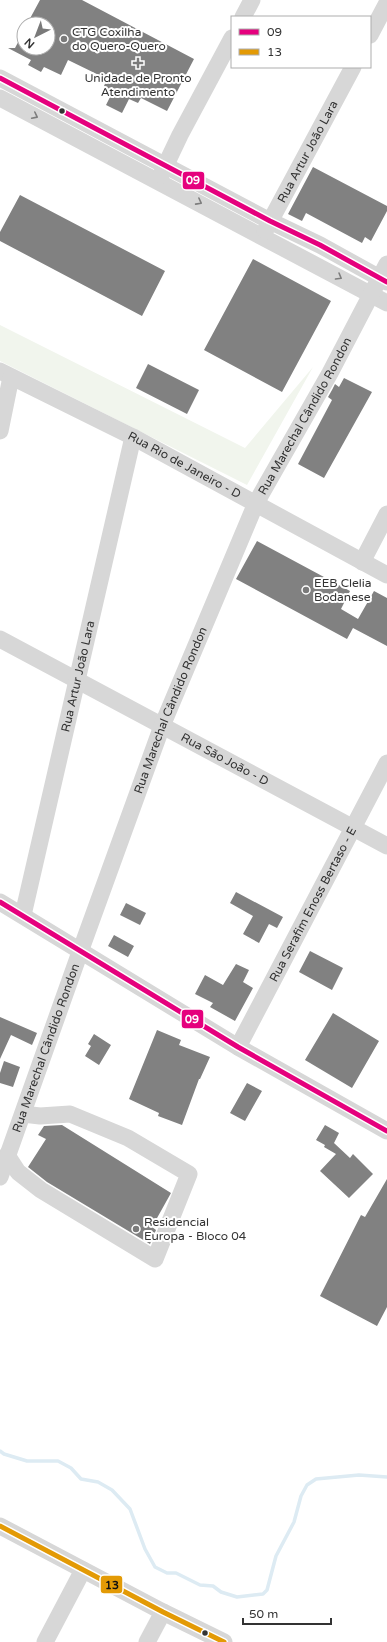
<svg xmlns="http://www.w3.org/2000/svg" width="387" height="1642" font-family="'Varela Round',sans-serif">
<rect width="100%" height="100%" fill="#fff"/>
<!-- green -->
<path fill="#f1f5ed" d="M 0,325 L 245,448 L 313,367 L 247,485 L 0,361 Z"/>
<g fill="none" stroke-linecap="round" stroke-linejoin="round">
<!-- stream -->
<path stroke="#ddebf3" stroke-width="3.5" d="M 0,1451 L 4,1454 L 27,1461 L 58,1461 L 71,1468 L 81,1479 L 98,1482 L 112,1490 L 130,1509 L 145,1549 L 155,1567 L 167,1573 L 176,1573 L 200,1585 L 213,1586 L 221,1592 L 237,1597 L 263,1594 L 267,1590 L 276,1556 L 294,1522 L 301,1496 L 307,1485 L 316,1479 L 359,1475 L 387,1477"/>
</g>
<!-- building -->
<path fill="#818181" d="M 40,0 L 82,0 L 194,59 L 167,111 L 141,98 L 138,103 L 129,99 L 122,113 L 106,105 L 113,91 L 104,86 L 107,79 L 68,60 L 61,75 L 44,67 L 41,72 L 28,65 L 31,60 L 8,48 L 15,48 L 24,31 L 24,48 L 48,48 L 48,24 L 27,24 Z
M 313,167 L 387,206 L 387,211 L 371,241 L 365,237 L 362,243 L 306,213 L 302,221 L 288,214 Z
M 20,195 L 165,271 L 142,316 L 0,241 L 0,232 Z
M 253,259 L 331,301 L 282,392 L 204,350 Z
M 148,364 L 199,390 L 187,414 L 136,388 Z
M 344,378 L 372,392 L 324,478 L 298,464 L 332,400 L 328,397 L 332,390 L 335,384 L 339,387 Z
M 257,541 L 350,591 L 341,609 L 358,619 L 374,591 L 387,598 L 387,646 L 353,628 L 347,639 L 236,579 Z
M 236,892 L 283,917 L 277,928 L 269,924 L 259,943 L 243,934 L 253,916 L 230,903 Z
M 126,903 L 146,913 L 140,925 L 120,915 Z
M 114,935 L 134,946 L 128,957 L 108,946 Z
M 310,951 L 343,968 L 332,990 L 299,972 Z
M 236,964 L 249,970 L 243,982 L 253,988 L 235,1021 L 210,1007 L 213,1003 L 195,994 L 205,975 L 223,985 Z
M 333,1013 L 379,1041 L 352,1088 L 305,1060 Z
M 0,1017 L 37,1033 L 32,1045 L 11,1035 L 0,1059 Z
M 157,1030 L 181,1040 L 179,1045 L 210,1057 L 200,1079 L 199,1079 L 182,1125 L 158,1116 L 159,1113 L 129,1099 Z
M 94,1034 L 111,1045 L 99,1065 L 85,1056 L 91,1046 L 88,1044 Z
M 4,1061 L 20,1067 L 13,1087 L 0,1083 L 0,1073 Z
M 247,1083 L 262,1091 L 245,1121 L 230,1113 Z
M 62,1125 L 171,1193 L 152,1227 L 156,1230 L 150,1244 L 47,1182 L 28,1167 L 46,1139 L 38,1135 L 44,1126 Z
M 325,1125 L 339,1133 L 334,1143 L 350,1158 L 353,1154 L 373,1174 L 349,1198 L 320,1171 L 336,1154 L 324,1147 L 325,1145 L 316,1140 Z
M 387,1179 L 387,1307 L 377,1326 L 320,1296 L 361,1215 L 365,1217 Z"/>
<g fill="none" stroke-linecap="round" stroke-linejoin="round">
<!-- minor -->
<g stroke="#d7d7d7" stroke-width="17">
<path d="M 243,17 L 252,0"/>
<path d="M 370,35 L 387,3"/>
<path d="M 0,78 L 270,221 L 320,245 L 387,282"/>
<path d="M 0,98 L 387,303"/>
<path d="M 161,175 L 180,135 L 232,38"/>
<path id="s1" d="M 265,231 L 353,67"/>
<path id="s2" d="M 0,371 L 133,437 L 387,575"/>
<path d="M 0,431 L 11,377"/>
<path d="M 362,562 L 387,514"/>
<path id="s3" d="M 0,639 L 387,846"/>
<path d="M 0,902 L 238,1047 L 387,1131"/>
<path id="s4" d="M 23,915 L 133,437"/>
<path id="s5" d="M 238,1047 L 387,763"/>
<path d="M 7,1155 L 18,1172 L 41,1190 L 155,1259 L 189,1174 L 128,1138 L 70,1114 L 40,1116 L 23,1114"/>
<path id="s6" d="M 0,1177 L 80,952 L 162,726 L 256,503 L 330,373 L 387,264"/>
<path d="M 0,1526 L 163,1612 L 224,1642"/>
<path d="M 45,1642 L 83,1570"/>
<path d="M 147,1642 L 163,1612"/>
</g>
<defs>
<path id="bus-1" d="M 0,78 L 270,221 L 320,245 L 387,282
M 0,902 L 238,1047 L 387,1131"/>
<path id="bus-2" d="M 0,1526 L 163,1612 L 224,1642"/>
</defs>
<!-- bus-1 casing -->
<use href="#bus-1" stroke="#fff" stroke-width="8"/>
<!-- bus-2 casing -->
<use href="#bus-2" stroke="#fff" stroke-width="8"/>
<!-- bus-1 -->
<use href="#bus-1" stroke="#e5007d" stroke-width="5"/>
<!-- bus-2 -->
<use href="#bus-2" stroke="#e39a05" stroke-width="5"/>
</g>
<!-- one-way arrows -->
<defs><path id="oneway-chevron" d="M-2-3.5L2.5 0L-2 3.5" fill="none" stroke-width="1.6" stroke-linecap="round" stroke-linejoin="round"/></defs>
<g stroke="#7d7d7d">
<use href="#oneway-chevron" transform="translate(35 116) rotate(27)"/>
<use href="#oneway-chevron" transform="translate(199 202) rotate(28)"/>
<use href="#oneway-chevron" transform="translate(339 277) rotate(30)"/>
</g>
<!-- markers -->
<g fill="#7a7a7a" stroke="#fff" stroke-width="1.5">
<circle cx="64" cy="39" r="4"/>
<path d="M136 57h4v4h4v4h-4v4h-4v-4h-4v-4h4z"/>
<circle cx="306" cy="590" r="4"/>
<circle cx="136" cy="1229" r="4"/>
</g>
<g fill="#333" stroke="#fff" stroke-width="1.5">
<circle cx="62" cy="111" r="3.5"/>
<circle cx="205" cy="1633" r="3.5"/>
</g>
<g text-anchor="middle" stroke-width="4" stroke-linejoin="round" paint-order="stroke">
<!-- poi labels -->
<g font-size="12" fill="#333" stroke="#fff" text-anchor="start">
<text x="72" y="36">CTG Coxilha<tspan x="72" dy="14">do Quero-Quero</tspan></text>
<text x="138" y="82" text-anchor="middle">Unidade de Pronto<tspan x="138" dy="14">Atendimento</tspan></text>
<text x="314" y="587">EEB Clelia<tspan x="314" dy="14">Bodanese</tspan></text>
<text x="144" y="1226">Residencial<tspan x="144" dy="14">Europa - Bloco 04</tspan></text>
</g>
<!-- street labels -->
<g font-size="12" fill="#333" stroke="#fff">
<text dy="4" stroke="none"><textPath href="#s1" startOffset="90">Rua Artur João Lara</textPath></text>
<text dy="4" stroke="none"><textPath href="#s6" startOffset="821">Rua Marechal Cândido Rondon</textPath></text>
<text dy="4" stroke="none"><textPath href="#s2" startOffset="207">Rua Rio de Janeiro - D</textPath></text>
<text dy="4" stroke="none"><textPath href="#s4" startOffset="245">Rua Artur João Lara</textPath></text>
<text dy="4" stroke="none"><textPath href="#s6" startOffset="497">Rua Marechal Cândido Rondon</textPath></text>
<text dy="4" stroke="none"><textPath href="#s3" startOffset="255">Rua São João - D</textPath></text>
<text dy="4" stroke="none"><textPath href="#s5" startOffset="161">Rua Serafim Enoss Bertaso - E</textPath></text>
<text dy="4" stroke="none"><textPath href="#s6" startOffset="137">Rua Marechal Cândido Rondon</textPath></text>
</g>
</g>
<g stroke="#fff" stroke-width="1.5">
<rect x="182" y="171" width="23" height="19" rx="4" fill="#e5007d"/>
<rect x="181" y="1009" width="23" height="20" rx="4" fill="#e5007d"/>
<rect x="100" y="1575" width="23" height="19" rx="4" fill="#e39a05"/>
</g>
<g font-size="11" text-anchor="middle" font-weight="bold" fill="#fff">
<text x="193" y="184">09</text>
<text x="192" y="1023">09</text>
</g>
<g font-size="11" text-anchor="middle" font-weight="bold" fill="#111">
<text x="112" y="1589">13</text>
</g>
<!-- legend -->
<rect x="231" y="16" width="140" height="52" fill="#ffffff" stroke="#adadad"/>
<rect x="239" y="29" width="20" height="6" fill="#e5007d" stroke="#adadad"/>
<text x="267" y="36" font-size="12" fill="#333333">09</text>
<rect x="239" y="49" width="20" height="6" fill="#e39a05" stroke="#adadad"/>
<text x="267" y="56" font-size="12" fill="#333333">13</text>
<!-- north arrow -->
<g transform="translate(36 36) rotate(222)"><circle r="19" fill="#ffffff" stroke="#adadad"/>
<path d="M0-3L7 15L0 10L-7 15Z" fill="#7a7a7a"/>
<text y="-6" font-size="11" font-weight="bold" text-anchor="middle" fill="#333333">N</text>
</g>
<!-- scale -->
<path d="M243 1618v6h88v-6" fill="none" stroke="#333333" stroke-width="2"/>
<text x="249" y="1618" font-size="12" fill="#333333" stroke="#ffffff" stroke-width="3" paint-order="stroke">50 m</text>
</svg>
